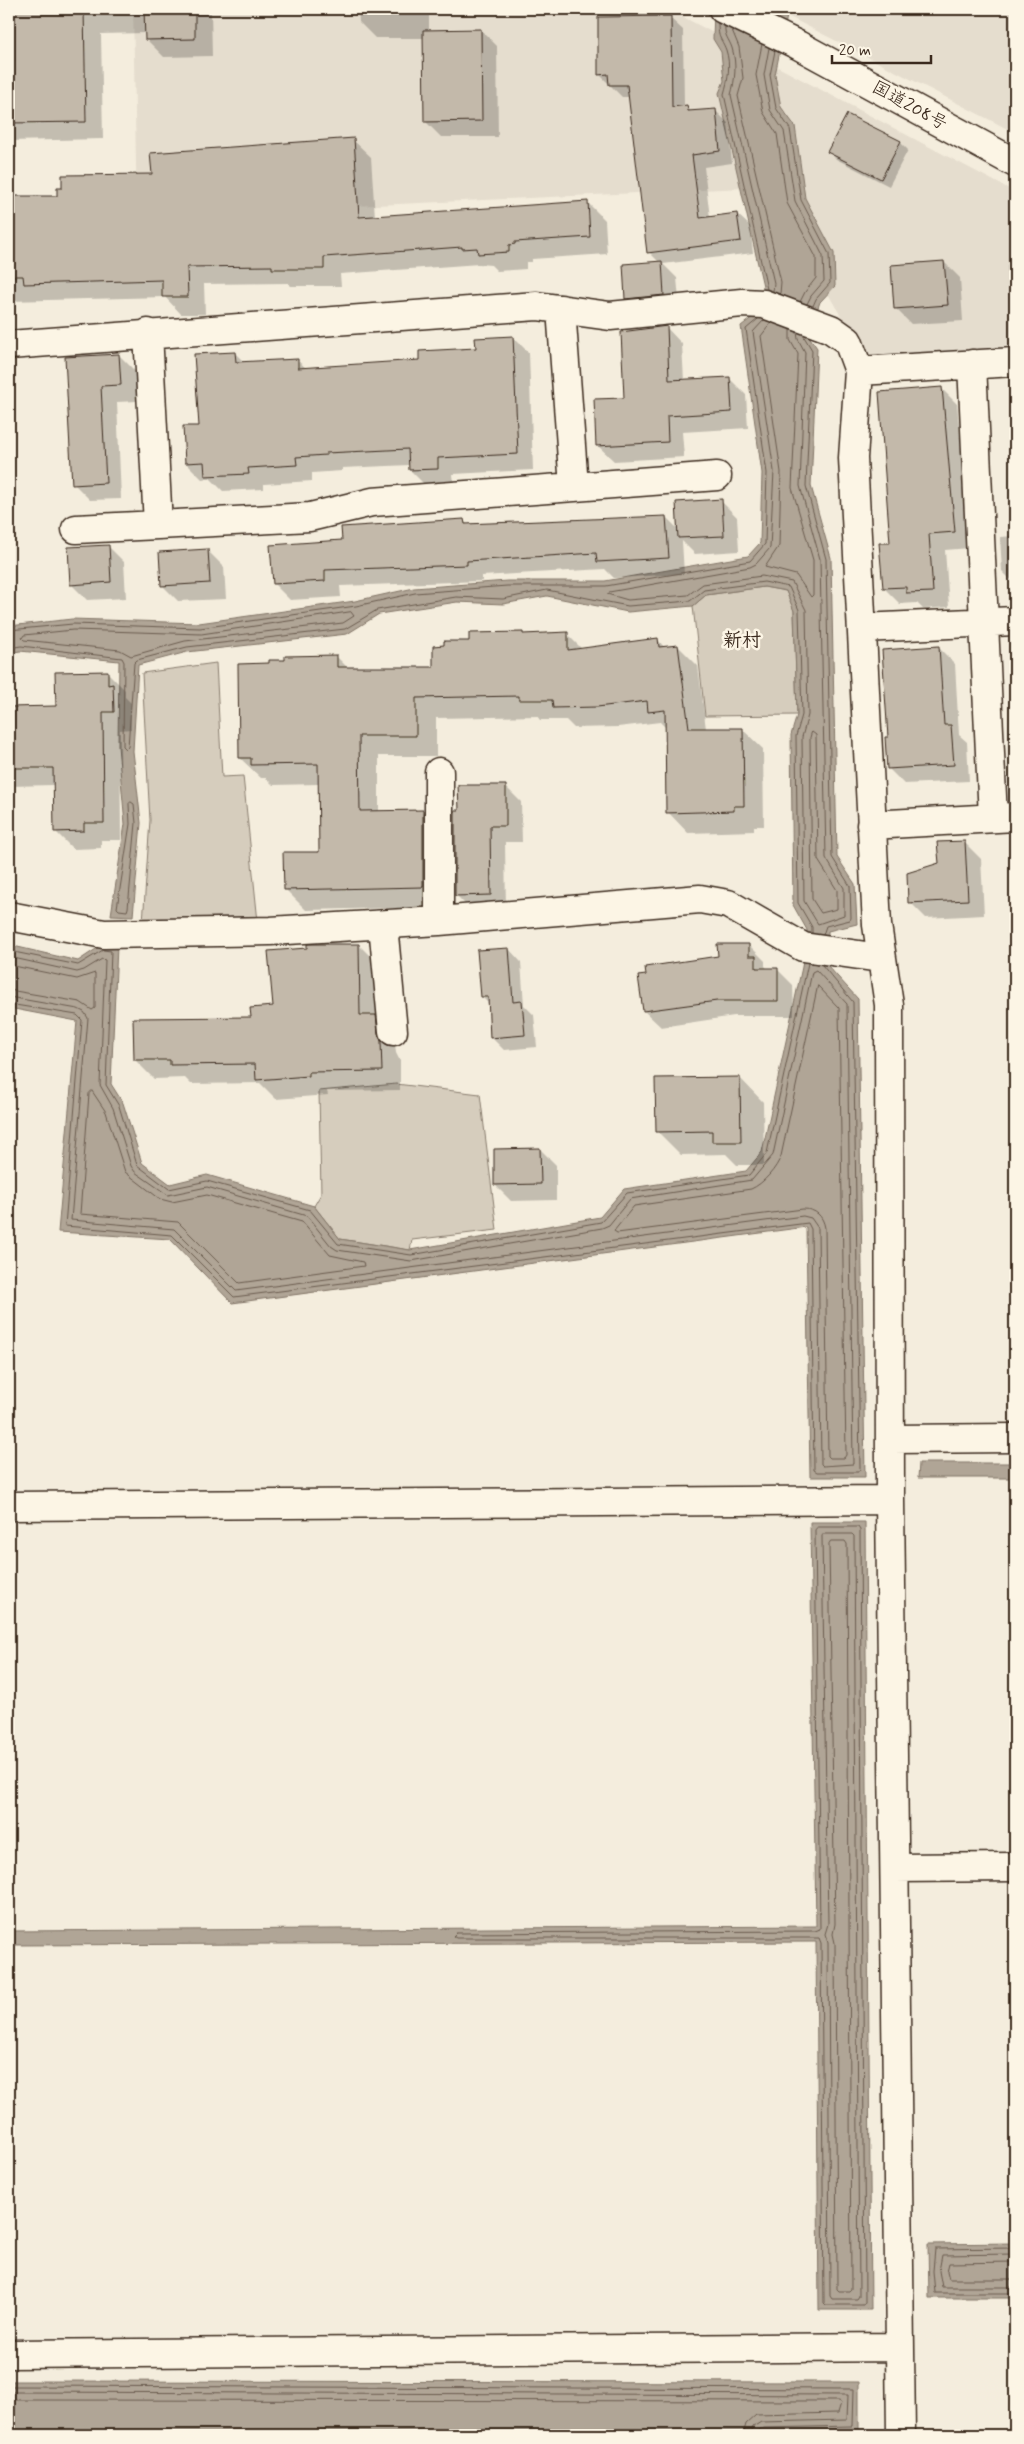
<svg xmlns="http://www.w3.org/2000/svg" width="1024" height="2444" font-family="Mynerve,'Klee One',sans-serif">
<rect width="100%" height="100%" fill="#f4eddd"/>
<filter id="ink" filterUnits="userSpaceOnUse"><feTurbulence type="fractalNoise" baseFrequency=".02" numOctaves="2"/><feDisplacementMap in="SourceGraphic" scale="10" xChannelSelector="R" yChannelSelector="G"/><feConvolveMatrix kernelMatrix="1 2 1 2 8 2 1 2 1" color-interpolation-filters="sRGB"/></filter>
<g filter="url(#ink)">
<!-- built -->
<path fill="#e5ddce" d="M 133,9 L 668,9 L 1015,192 L 1015,353 L 867,361 L 766,187 L 137,216 Z
M 774,9 L 1015,9 L 1015,133 L 994,122 Z"/>
<!-- green -->
<path fill="#d6cdbd" stroke="#887c6e" d="M 764,587 L 786,591 L 794,610 L 797,715 L 705,716 L 693,606 L 706,595 Z
M 216,663 L 222,777 L 243,776 L 258,922 L 143,923 L 150,820 L 142,673 Z
M 396,1084 L 480,1094 L 497,1230 L 412,1240 L 410,1250 L 340,1239 L 314,1206 L 321,1194 L 319,1091 Z"/>
<!-- water -->
<path fill="#b0a596" stroke="#817466" d="M 714,9 L 784,9 L 787,16 L 775,75 L 781,107 L 795,126 L 805,198 L 834,253 L 835,286 L 820,302 L 808,335 L 817,348 L 811,486 L 831,558 L 837,857 L 855,884 L 857,924 L 828,931 L 827,965 L 858,999 L 865,1477 L 810,1477 L 806,1227 L 232,1303 L 170,1239 L 58,1232 L 77,1021 L 9,1008 L 9,945 L 78,961 L 102,945 L 117,946 L 111,1084 L 123,1103 L 142,1163 L 170,1184 L 207,1175 L 314,1206 L 340,1239 L 410,1250 L 600,1217 L 624,1189 L 746,1171 L 762,1152 L 802,967 L 807,930 L 793,905 L 791,735 L 797,715 L 794,611 L 786,591 L 764,587 L 706,595 L 693,606 L 628,612 L 547,596 L 503,604 L 457,602 L 379,614 L 347,634 L 187,652 L 138,665 L 133,751 L 141,823 L 133,916 L 111,915 L 125,824 L 118,746 L 119,661 L 20,651 L 9,653 L 9,626 L 72,619 L 199,623 L 355,601 L 414,588 L 507,581 L 605,581 L 748,556 L 760,543 L 762,473 L 741,326 L 754,316 L 763,286 L 719,93 L 724,81 L 721,52 L 713,39 Z
M 919,1463 L 1015,1463 L 1015,1478 L 918,1478 Z
M 810,1522 L 865,1522 L 871,2310 L 819,2310 L 816,1942 L 9,1945 L 9,1931 L 816,1926 Z
M 1015,2243 L 1015,2298 L 929,2298 L 928,2244 Z
M 9,2381 L 859,2382 L 859,2431 L 588,2435 L 9,2435 Z"/>
<!-- shadow -->
<path fill="#0003" d="M 14,9 L 211,9 L 212,56 L 164,57 L 146,39 L 146,33 L 101,34 L 103,139 L 9,141 L 9,21 L 14,21 Z
M 358,9 L 429,9 L 429,31 L 481,30 L 497,46 L 498,137 L 441,137 L 425,121 L 424,38 L 375,38 L 359,22 Z
M 670,18 L 683,30 L 684,106 L 692,112 L 715,110 L 728,123 L 732,163 L 704,167 L 710,218 L 737,214 L 750,226 L 753,253 L 663,264 L 677,278 L 680,311 L 643,314 L 626,298 L 659,262 L 649,252 L 630,97 L 622,97 L 599,74 Z
M 353,140 L 371,157 L 375,217 L 587,202 L 605,220 L 607,254 L 532,259 L 532,262 L 526,262 L 526,269 L 497,271 L 491,265 L 479,264 L 340,274 L 341,286 L 291,286 L 288,283 L 204,284 L 205,314 L 181,314 L 165,297 L 9,301 L 9,197 L 58,197 L 153,175 Z
M 900,142 L 908,150 L 889,186 L 836,159 L 829,151 Z
M 944,262 L 960,278 L 963,321 L 911,324 L 895,308 Z
M 1015,265 L 1015,316 L 1010,310 L 1007,266 Z
M 666,327 L 682,344 L 684,381 L 730,379 L 746,395 L 748,428 L 682,432 L 684,457 L 614,461 L 597,445 Z
M 513,337 L 529,353 L 533,470 L 453,474 L 454,484 L 426,486 L 410,470 L 410,465 L 342,468 L 342,471 L 312,473 L 312,481 L 264,484 L 264,489 L 223,491 L 210,478 L 202,479 L 186,463 L 200,427 L 235,353 L 244,362 L 297,360 L 306,368 L 421,361 L 477,349 Z
M 119,355 L 135,371 L 137,401 L 117,402 L 121,499 L 90,500 L 74,484 L 66,358 Z
M 941,388 L 957,404 L 970,548 L 945,550 L 949,607 L 923,609 L 917,603 L 900,604 L 884,588 L 891,544 Z
M 1015,388 L 1015,439 L 1013,389 Z
M 721,501 L 737,517 L 739,551 L 695,554 L 682,541 L 684,574 L 614,578 L 605,569 L 482,576 L 482,581 L 340,586 L 341,597 L 290,600 L 274,584 L 343,541 L 464,521 L 468,525 L 666,517 L 679,530 Z
M 1015,536 L 1015,584 L 1002,571 L 1000,537 Z
M 108,546 L 124,562 L 126,598 L 87,600 L 71,584 Z
M 208,551 L 224,567 L 226,599 L 178,601 L 162,585 Z
M 470,634 L 567,634 L 582,649 L 658,640 L 665,648 L 678,646 L 698,666 L 706,729 L 742,729 L 763,749 L 764,826 L 754,826 L 754,831 L 688,833 L 668,812 L 666,728 L 660,722 L 618,727 L 574,728 L 566,720 L 540,720 L 537,716 L 436,718 L 436,756 L 379,756 L 379,812 L 423,811 L 443,832 L 443,907 L 306,910 L 285,889 L 320,853 L 319,784 L 273,785 L 266,778 L 261,778 L 240,758 L 270,665 L 336,656 L 348,668 L 434,668 L 470,642 Z
M 938,647 L 955,664 L 959,735 L 967,742 L 969,781 L 904,784 L 888,768 L 889,738 Z
M 107,672 L 125,690 L 125,697 L 131,703 L 131,729 L 120,730 L 121,840 L 101,840 L 101,848 L 73,849 L 55,831 L 54,785 L 9,786 L 9,708 L 57,707 Z
M 1013,724 L 1015,724 L 1015,761 Z
M 505,786 L 521,802 L 522,842 L 505,842 L 506,911 L 472,911 L 456,895 Z
M 965,843 L 981,859 L 984,915 L 926,918 L 910,902 L 940,864 Z
M 359,945 L 378,964 L 394,1035 L 396,1053 L 400,1061 L 400,1090 L 327,1091 L 328,1095 L 276,1099 L 260,1083 L 191,1084 L 185,1078 L 154,1079 L 135,1060 L 252,1018 L 275,1007 Z
M 749,945 L 765,961 L 765,966 L 768,969 L 777,969 L 793,985 L 794,1016 L 734,1016 L 661,1027 L 644,1011 L 719,958 Z
M 509,949 L 521,962 L 524,1005 L 534,1015 L 537,1047 L 504,1050 L 492,1038 L 489,1004 L 482,997 Z
M 740,1078 L 763,1102 L 764,1165 L 737,1165 L 726,1154 L 681,1155 L 657,1131 Z
M 540,1149 L 556,1165 L 556,1200 L 511,1201 L 495,1185 Z"/>
<g fill="none" stroke-linecap="round" stroke-linejoin="round">
<!-- shore -->
<path stroke="#6a5b4e" stroke-width="1" d="M 718,23 C 718,40 721,37 726,50 C 731,65 728,80 724,94 L 767,289
M 725,26 C 724,36 729,39 732,48 C 737,64 735,80 731,95 L 774,283 L 773,291
M 732,30 L 739,47 L 743,78 L 738,96 L 781,282 L 780,294
M 762,44 L 756,75 L 763,112 L 777,134 L 787,203 L 816,257 L 816,278 L 805,292 L 800,302
M 769,48 L 764,75 L 770,110 L 784,131 L 795,201 L 823,256 L 824,281 L 811,296 L 807,304
M 775,51 L 770,75 L 776,108 L 790,129 L 801,200 L 829,254 L 830,283 L 816,299 L 813,306
M 764,320 L 753,332 L 774,471 L 770,548 L 756,564 L 750,567 L 609,592 L 607,594 L 628,600 L 688,595 L 703,584 L 762,576 L 792,582 L 806,610 L 808,715 L 802,737 L 804,901 L 818,924 L 844,915 L 844,888 L 826,858 L 820,559 L 800,486 L 805,352 L 798,339 L 797,332
M 771,323 L 761,336 L 781,472 L 779,546 L 765,567 L 796,575 L 811,597 L 813,595 L 813,560 L 792,488 L 798,354 L 790,340 L 790,330
M 803,335 L 812,350 L 806,486 L 826,559 L 832,857 L 850,886 L 851,918 L 850,920 L 826,926 L 823,935
M 351,612 L 354,616 L 343,623 L 185,641 L 131,656 L 120,650 L 24,640 L 22,638 L 24,635 L 73,630 L 201,634 Z
M 9,630 L 73,624 L 200,628 L 356,606 L 415,593 L 507,586 L 606,586 L 750,561 L 765,544 L 767,473 L 746,329 L 758,319
M 9,648 L 21,646 L 122,658 L 124,662 L 123,746 L 126,749 L 128,747 L 134,663 L 137,660 L 187,647 L 345,629 L 377,610 L 456,597 L 503,599 L 547,590 L 628,606 L 690,601 L 704,590 L 764,582 L 789,587 L 799,610 L 802,715 L 796,736 L 798,903 L 812,927 L 812,933
M 812,732 L 816,735 L 818,860 L 837,890 L 837,909 L 821,913 L 812,899 L 810,738 Z
M 131,802 L 134,804 L 136,823 L 128,908 L 127,911 L 119,910 L 117,908 L 130,824 L 129,804 Z
M 9,951 L 78,965 L 103,950 L 111,951 L 106,1085 L 119,1106 L 137,1165 L 169,1189 L 207,1181 L 310,1210 L 338,1244 L 411,1255 L 601,1222 L 627,1193 L 749,1175 L 767,1153 L 808,963
M 9,957 L 77,972 L 84,970 L 102,959 L 105,960 L 100,1085 L 113,1108 L 131,1166 L 135,1172 L 168,1195 L 207,1187 L 307,1216 L 331,1246 L 337,1250 L 411,1261 L 602,1228 L 609,1225 L 630,1199 L 752,1180 L 773,1155 L 812,972 L 816,970 L 847,1004 L 853,1464 L 823,1466 L 821,1464 L 818,1228 L 811,1218 L 803,1216 L 236,1291 L 174,1229 L 71,1220 L 88,1018 L 84,1012 L 78,1009 L 9,997
M 9,965 L 77,979 L 95,973 L 95,1008 L 92,1010 L 80,1002 L 9,990
M 818,986 L 839,1008 L 846,1455 L 844,1458 L 830,1458 L 828,1456 L 825,1228 C 823,1216 816,1209 803,1209 L 617,1233 L 614,1231 L 634,1206 L 751,1189 C 763,1184 777,1168 781,1156 Z
M 9,1004 L 77,1015 L 82,1020 L 65,1226 L 172,1235 L 234,1297 L 808,1223 L 811,1229 L 814,1470 L 817,1472 L 858,1472 L 860,1469 L 853,1002 L 822,965
M 92,1091 L 106,1112 L 125,1172 L 160,1199 L 172,1202 L 207,1195 L 302,1222 L 330,1255 L 363,1262 L 364,1266 L 239,1283 L 178,1222 L 80,1214 L 89,1094 Z
M 818,1527 L 858,1527 L 860,1530 L 865,2302 L 863,2305 L 826,2305 L 824,2303 L 821,1943 L 819,1938 L 456,1938 L 453,1936 L 456,1933 L 815,1931 L 820,1929 L 815,1530 Z
M 824,1534 L 852,1534 L 854,1536 L 859,2296 L 857,2299 L 832,2299 L 830,2296 L 828,1943 L 825,1934 L 828,1924 L 822,1536 Z
M 831,1541 L 845,1541 L 847,1544 L 851,2289 L 849,2291 L 839,2291 L 837,2289 L 835,1943 L 833,1934 L 835,1924 L 829,1544 Z
M 1015,2248 L 935,2249 L 933,2271 L 935,2293 L 1015,2293
M 1015,2254 L 942,2255 L 939,2271 L 942,2287 L 1015,2287
M 1015,2262 L 949,2263 L 947,2271 L 949,2279 L 1015,2279
M 9,2386 L 854,2389 L 853,2426 L 763,2428 L 758,2430 L 757,2435
M 9,2392 L 848,2395 L 847,2420 L 761,2422 L 753,2427 L 751,2435
M 9,2400 L 838,2401 L 841,2403 L 838,2413 L 756,2415 L 746,2424 L 743,2435"/>
</g>
<!-- building -->
<path fill="#c3b9aa" stroke="#3b2a1e" d="M 13,9 L 84,9 L 86,122 L 9,123 L 9,61 L 14,61 Z
M 144,9 L 195,9 L 195,39 L 145,40 Z
M 671,16 L 672,107 L 687,105 L 688,111 L 716,109 L 720,151 L 692,155 L 700,218 L 737,213 L 741,241 L 647,253 L 627,85 L 609,85 L 608,74 L 598,75 L 598,17 Z
M 481,29 L 482,121 L 424,122 L 423,30 Z
M 847,114 L 901,141 L 881,179 L 827,152 Z
M 354,138 L 359,217 L 588,201 L 590,237 L 515,242 L 515,244 L 509,245 L 509,252 L 478,254 L 477,248 L 462,249 L 462,247 L 324,257 L 324,269 L 272,269 L 272,266 L 187,267 L 188,297 L 162,297 L 162,280 L 24,284 L 23,276 L 9,276 L 9,196 L 57,196 L 57,188 L 62,188 L 62,175 L 152,174 L 150,153 Z
M 662,261 L 664,295 L 625,299 L 623,264 Z
M 944,261 L 948,305 L 894,309 L 891,265 Z
M 667,326 L 669,380 L 730,377 L 732,412 L 667,416 L 668,442 L 596,446 L 594,399 L 624,398 L 621,332 Z
M 513,336 L 518,454 L 438,458 L 438,469 L 409,470 L 408,449 L 326,453 L 326,455 L 296,457 L 297,465 L 248,468 L 249,474 L 205,476 L 204,462 L 185,463 L 183,426 L 199,426 L 194,354 L 235,352 L 236,362 L 298,359 L 298,368 L 419,360 L 419,351 L 476,348 L 475,338 Z
M 119,354 L 121,385 L 101,386 L 106,483 L 72,485 L 65,357 Z
M 942,387 L 955,532 L 929,534 L 933,592 L 906,593 L 906,587 L 883,588 L 879,543 L 890,543 L 879,392 Z
M 722,499 L 724,536 L 678,538 L 676,502 Z
M 666,516 L 669,558 L 597,562 L 596,553 L 467,561 L 467,565 L 325,570 L 325,581 L 273,584 L 270,545 L 342,540 L 341,527 L 464,519 L 465,524 Z
M 109,545 L 111,582 L 70,585 L 68,547 Z
M 208,549 L 210,583 L 161,586 L 159,552 Z
M 523,632 L 523,634 L 568,632 L 568,650 L 658,638 L 659,647 L 678,645 L 689,728 L 743,728 L 744,806 L 734,806 L 734,811 L 666,813 L 665,710 L 648,712 L 647,701 L 597,707 L 553,708 L 552,700 L 519,700 L 519,696 L 416,698 L 416,736 L 359,736 L 360,811 L 423,810 L 423,887 L 284,890 L 283,852 L 319,852 L 318,764 L 251,765 L 251,758 L 239,758 L 238,664 L 269,663 L 269,660 L 285,660 L 285,656 L 337,655 L 337,667 L 433,667 L 433,646 L 444,645 L 444,641 L 469,641 L 469,633 Z
M 939,646 L 944,725 L 951,725 L 954,765 L 887,769 L 885,737 L 888,737 L 882,650 Z
M 108,671 L 108,685 L 113,684 L 114,712 L 103,712 L 104,823 L 84,823 L 84,831 L 54,832 L 53,768 L 12,768 L 12,762 L 9,762 L 9,707 L 56,706 L 55,672 Z
M 458,785 L 506,785 L 506,826 L 490,826 L 491,895 L 455,896 L 455,810 L 459,810 Z
M 965,841 L 968,900 L 908,903 L 907,873 L 939,863 L 937,842 Z
M 307,944 L 359,944 L 360,1015 L 376,1015 L 378,1033 L 381,1041 L 382,1071 L 309,1072 L 309,1076 L 256,1080 L 255,1064 L 170,1065 L 170,1060 L 134,1060 L 133,1018 L 251,1017 L 250,1008 L 273,1006 L 268,951 L 307,948 Z
M 717,944 L 749,944 L 749,956 L 756,956 L 756,968 L 778,968 L 778,1001 L 717,1001 L 643,1011 L 638,976 L 646,975 L 645,967 L 718,956 Z
M 509,948 L 513,1002 L 522,1001 L 525,1035 L 490,1038 L 488,997 L 481,997 L 477,950 Z
M 740,1077 L 741,1142 L 712,1142 L 712,1131 L 656,1132 L 655,1078 Z
M 540,1148 L 541,1184 L 494,1185 L 494,1149 Z"/>
<g fill="none" stroke-linecap="round" stroke-linejoin="round">
<defs>
<path id="minor" d="M 148,333 L 158,525 L 310,517 L 372,502 L 574,487 L 561,309
M 9,345 L 537,306 L 610,316 L 742,303 L 764,304 L 831,329 L 848,341 L 859,371 L 853,458 L 877,925 L 889,1005 L 890,1500 L 901,2435
M 972,364 L 993,818
M 859,371 L 1015,362
M 574,487 L 717,476
M 76,529 L 158,525
M 862,628 L 1015,621
M 439,772 L 439,921
M 871,825 L 1015,817
M 9,916 L 104,934 L 270,931 L 439,921 L 700,899 L 728,904 L 803,947 L 880,958
M 383,925 L 393,1031
M 891,1439 L 1015,1438
M 9,1506 L 890,1500
M 895,1868 L 1015,1867
M 9,2354 L 899,2347"/>
<path id="highway" d="M 723,9 L 798,45 L 1015,163"/>
</defs>
<!-- minor casing -->
<use href="#minor" stroke="#3b2a1e" stroke-width="31"/>
<!-- highway casing -->
<use href="#highway" stroke="#3b2a1e" stroke-width="31"/>
<!-- minor -->
<use href="#minor" stroke="#fcf5e5" stroke-width="28"/>
<!-- highway -->
<use href="#highway" stroke="#fcf5e5" stroke-width="28"/>
</g>
</g>
<g text-anchor="middle" stroke-width="5" stroke-linejoin="round" paint-order="stroke">
<!-- street labels -->
<g font-size="18" fill="#3b2a1e" stroke="#fcf5e5">
<text transform="translate(910 105) rotate(29)" y="6">国道208号</text>
</g>
<!-- neighbourhood labels -->
<g font-size="19" font-weight="bold" fill="#3b2a1e" stroke="#fcf5e5">
<text x="742" y="646">新村</text>
</g>
</g>
<!-- margin -->
<rect width="1024" height="2444" fill="none" stroke="#fcf5e5" stroke-width="30"/>
<rect x="15" y="15" width="994" height="2414" fill="none" stroke="#3b2a1e" stroke-width="2" filter="url(#ink)"/>
<!-- scale -->
<path d="M832 55v8h99v-8" fill="none" stroke="#3b2a1e" stroke-width="2.5"/>
<text x="839" y="55" font-size="15" fill="#3b2a1e" stroke="#fcf5e5" stroke-width="4" paint-order="stroke">20 m</text>
</svg>
